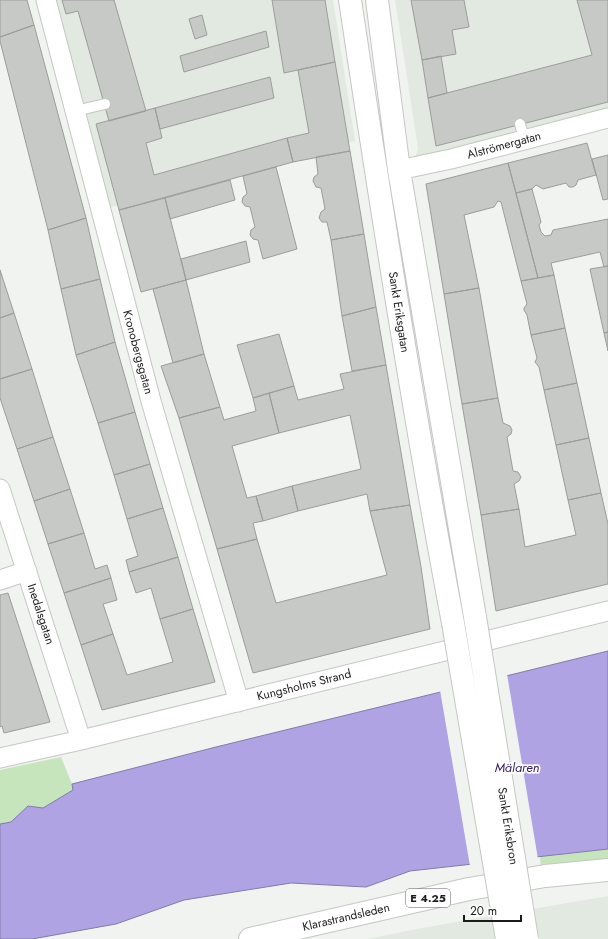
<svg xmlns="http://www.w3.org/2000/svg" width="608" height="939" font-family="Jost,sans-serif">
<rect width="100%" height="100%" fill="#f1f3f0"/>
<!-- built -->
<path fill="#e2e9e0" d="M 44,0 L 333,0 L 355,141 L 100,210 Z
M 395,0 L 608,0 L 608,117 L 414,165 L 418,148 Z
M 608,896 L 608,939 L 368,939 L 416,929 Z"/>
<!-- green -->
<path fill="#c6e5bd" d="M 61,757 L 72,784 L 73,790 L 43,808 L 28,806 L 11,822 L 0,824 L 0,770 Z
M 608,849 L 608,860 L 541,868 L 540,856 Z"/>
<!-- water -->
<path fill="#b0a3e4" stroke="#837aa7" d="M 608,651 L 608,849 L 410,871 L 366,887 L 291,883 L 184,900 L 116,924 L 32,939 L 0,939 L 0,824 L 11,822 L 28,806 L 43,808 L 73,790 L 72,784 L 216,747 Z"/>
<!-- pier -->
<path fill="#f1f3f0" d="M 507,674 L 538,859 L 470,866 L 440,690 Z"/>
<!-- building -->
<path fill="#c6c9c6" stroke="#9b9d9a" d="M 0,0 L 27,0 L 34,25 L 0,37 Z
M 62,0 L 114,0 L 146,111 L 109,121 L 78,11 L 66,14 Z
M 272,0 L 325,0 L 335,62 L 284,73 Z
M 411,0 L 464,0 L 469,27 L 452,30 L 456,54 L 422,60 Z
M 577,0 L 608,0 L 608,102 L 436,146 L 428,98 L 592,55 Z
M 202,15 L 207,35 L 195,39 L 189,19 Z
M 34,25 L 86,218 L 48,230 L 0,41 L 0,37 Z
M 266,31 L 269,47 L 184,72 L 180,56 Z
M 441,56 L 447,93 L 428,98 L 422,60 Z
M 335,62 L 350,151 L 293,162 L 287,138 L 309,133 L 298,70 Z
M 270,77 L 274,98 L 160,129 L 155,108 Z
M 155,108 L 162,138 L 146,143 L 154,175 L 287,138 L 293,162 L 119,210 L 96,124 Z
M 587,143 L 596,175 L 578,180 L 576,185 L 573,187 L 569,187 L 566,183 L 543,189 L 536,185 L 532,189 L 516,193 L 508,163 Z
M 350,151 L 364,234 L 331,240 L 327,222 L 322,222 L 319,218 L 321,212 L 325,209 L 321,188 L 316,187 L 313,181 L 314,177 L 318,174 L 316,157 Z
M 608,155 L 608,199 L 603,200 L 592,159 Z
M 508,163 L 538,278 L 521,281 L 501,202 L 498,201 L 494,207 L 464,215 L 479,288 L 444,294 L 426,184 Z
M 276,167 L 297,249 L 263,259 L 258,240 L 253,239 L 250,235 L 251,230 L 255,227 L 250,207 L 245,206 L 242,202 L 243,197 L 247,194 L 243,176 Z
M 230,180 L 235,200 L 170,219 L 165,198 Z
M 532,189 L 541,222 L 539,225 L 541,232 L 545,236 L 551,235 L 553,230 L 608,219 L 608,266 L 604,267 L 600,252 L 551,263 L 554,275 L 538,278 L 516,193 Z
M 165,198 L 186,280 L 141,292 L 119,210 Z
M 86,218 L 100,279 L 61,289 L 48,230 Z
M 364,234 L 376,307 L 342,316 L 331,240 Z
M 246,241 L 250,262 L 186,280 L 181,259 Z
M 608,266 L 608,332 L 604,333 L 590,269 Z
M 0,270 L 14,313 L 0,318 Z
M 554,275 L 565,328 L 531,335 L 527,315 L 524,310 L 524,308 L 527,304 L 521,281 Z
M 100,279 L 115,342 L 76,355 L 61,289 Z
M 186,280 L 204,354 L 173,363 L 153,289 Z
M 479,288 L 498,398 L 462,404 L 444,294 Z
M 376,307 L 386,365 L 352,371 L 342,316 Z
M 14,313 L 32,369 L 0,379 L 0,318 Z
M 565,328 L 577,383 L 544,390 L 539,367 L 535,362 L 537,358 L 531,335 Z
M 608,332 L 608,351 L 604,333 Z
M 279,334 L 294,386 L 253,398 L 237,345 Z
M 115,342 L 135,412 L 98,423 L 76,355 Z
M 204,354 L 220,407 L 179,418 L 161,366 Z
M 386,365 L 410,505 L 370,511 L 367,494 L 298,511 L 292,486 L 361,469 L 350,415 L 279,433 L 269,393 L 294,386 L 298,400 L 344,389 L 340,374 Z
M 32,369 L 53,437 L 17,449 L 0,398 L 0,379 Z
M 577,383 L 589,438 L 556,445 L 544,390 Z
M 269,393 L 279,433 L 232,446 L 247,498 L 256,496 L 263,521 L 253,523 L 257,539 L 217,549 L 179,418 L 220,407 L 224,420 L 256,411 L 253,398 Z
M 498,398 L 503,423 L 510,426 L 512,430 L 511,434 L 507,437 L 513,471 L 518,472 L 521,477 L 519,481 L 514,484 L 519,509 L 481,515 L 462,404 Z
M 135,412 L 150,464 L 114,475 L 98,423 Z
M 53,437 L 70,489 L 34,501 L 17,449 Z
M 589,438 L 601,493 L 568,500 L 556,445 Z
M 150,464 L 163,508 L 127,519 L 114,475 Z
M 292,486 L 298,511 L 263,521 L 256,496 Z
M 70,489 L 84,533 L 48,544 L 34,501 Z
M 601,493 L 608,524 L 608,584 L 496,611 L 481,515 L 519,509 L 525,547 L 576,535 L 568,500 Z
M 410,505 L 421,567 L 430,629 L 253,673 L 217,549 L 257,539 L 276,603 L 387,575 L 370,511 Z
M 163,508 L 178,557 L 129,572 L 126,560 L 138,556 L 127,519 Z
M 84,533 L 95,569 L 107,565 L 111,578 L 64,593 L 48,544 Z
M 178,557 L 193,609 L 160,619 L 151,588 L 136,593 L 129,572 Z
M 111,578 L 117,600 L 103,604 L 113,634 L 81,645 L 64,593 Z
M 8,593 L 50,722 L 4,733 L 2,726 L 0,727 L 0,595 Z
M 193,609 L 215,682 L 102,710 L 81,645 L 113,634 L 127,675 L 173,662 L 160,619 Z"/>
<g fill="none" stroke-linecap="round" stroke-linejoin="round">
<defs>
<path id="lane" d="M 75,111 L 105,104
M 520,124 L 524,139"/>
<path id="street" d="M 46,0 L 151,401 L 239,702
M 399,170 L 451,159 L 608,118
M 0,489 L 81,740
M 0,580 L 27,571
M 0,758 L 81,740 L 608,611"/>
<path id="secondary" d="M 350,0 C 381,208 414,416 453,623
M 377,0 L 399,170 L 475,617"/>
<path id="highway" d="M 250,939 L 469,889 L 545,876 L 608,870"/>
</defs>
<!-- lane casing -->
<use href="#lane" stroke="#c4c7c3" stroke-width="12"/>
<!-- street casing -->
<use href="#street" stroke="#c4c7c3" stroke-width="21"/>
<!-- secondary casing -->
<use href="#secondary" stroke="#c4c7c3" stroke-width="24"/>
<!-- highway casing -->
<use href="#highway" stroke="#c4c7c3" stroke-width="24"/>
<!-- lane -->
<use href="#lane" stroke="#fff" stroke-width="10"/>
<!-- street -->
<use href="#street" stroke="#fff" stroke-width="19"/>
<!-- secondary -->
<use href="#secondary" stroke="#fff" stroke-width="22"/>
<!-- highway -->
<use href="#highway" stroke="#fff" stroke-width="22"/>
<defs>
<path id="rail" d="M 472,620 L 531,939
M 455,623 L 504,939"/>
</defs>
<!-- rail casing -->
<use href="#rail" stroke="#454645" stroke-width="4.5"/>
<!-- rail -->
<use href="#rail" stroke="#fff" stroke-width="3" stroke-dasharray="9" stroke-linecap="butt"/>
<defs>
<path id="secondary-bridge" d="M 475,617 L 527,939
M 453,623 L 507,939"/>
</defs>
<!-- secondary-bridge casing -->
<use href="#secondary-bridge" stroke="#c4c7c3" stroke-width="24" stroke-linecap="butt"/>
<!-- secondary-bridge -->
<use href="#secondary-bridge" stroke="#fff" stroke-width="22"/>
</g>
<g text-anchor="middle" stroke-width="3.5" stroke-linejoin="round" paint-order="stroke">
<!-- shield labels -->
<rect fill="#fff" stroke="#5f5f5f" stroke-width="1" x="406" y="889" width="44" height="18" rx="3"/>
<g font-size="11" font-weight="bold" fill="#1a1b1a">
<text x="428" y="902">E 4.25</text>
</g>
<!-- street labels -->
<g font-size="12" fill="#1a1b1a" stroke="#fff">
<text transform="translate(504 145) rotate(-15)" y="4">Alströmergatan</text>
<text transform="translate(399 312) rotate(81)" y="4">Sankt Eriksgatan</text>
<text transform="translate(138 352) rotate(75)" y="4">Kronobergsgatan</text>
<text transform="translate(41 614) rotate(72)" y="4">Inedalsgatan</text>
<text transform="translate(304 685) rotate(-14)" y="4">Kungsholms Strand</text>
<text transform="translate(508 826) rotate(81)" y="4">Sankt Eriksbron</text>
<text transform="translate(346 917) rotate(-13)" y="4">Klarastrandsleden</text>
</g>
<!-- water labels -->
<g font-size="13" font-style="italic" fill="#321a63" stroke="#fff">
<text x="517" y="772">Mälaren</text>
</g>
</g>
<!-- scale -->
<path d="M464 915v6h57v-6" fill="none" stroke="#1a1b1a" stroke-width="2"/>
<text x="470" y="915" font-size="12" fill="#1a1b1a" stroke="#ffffff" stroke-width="3" paint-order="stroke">20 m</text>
</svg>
